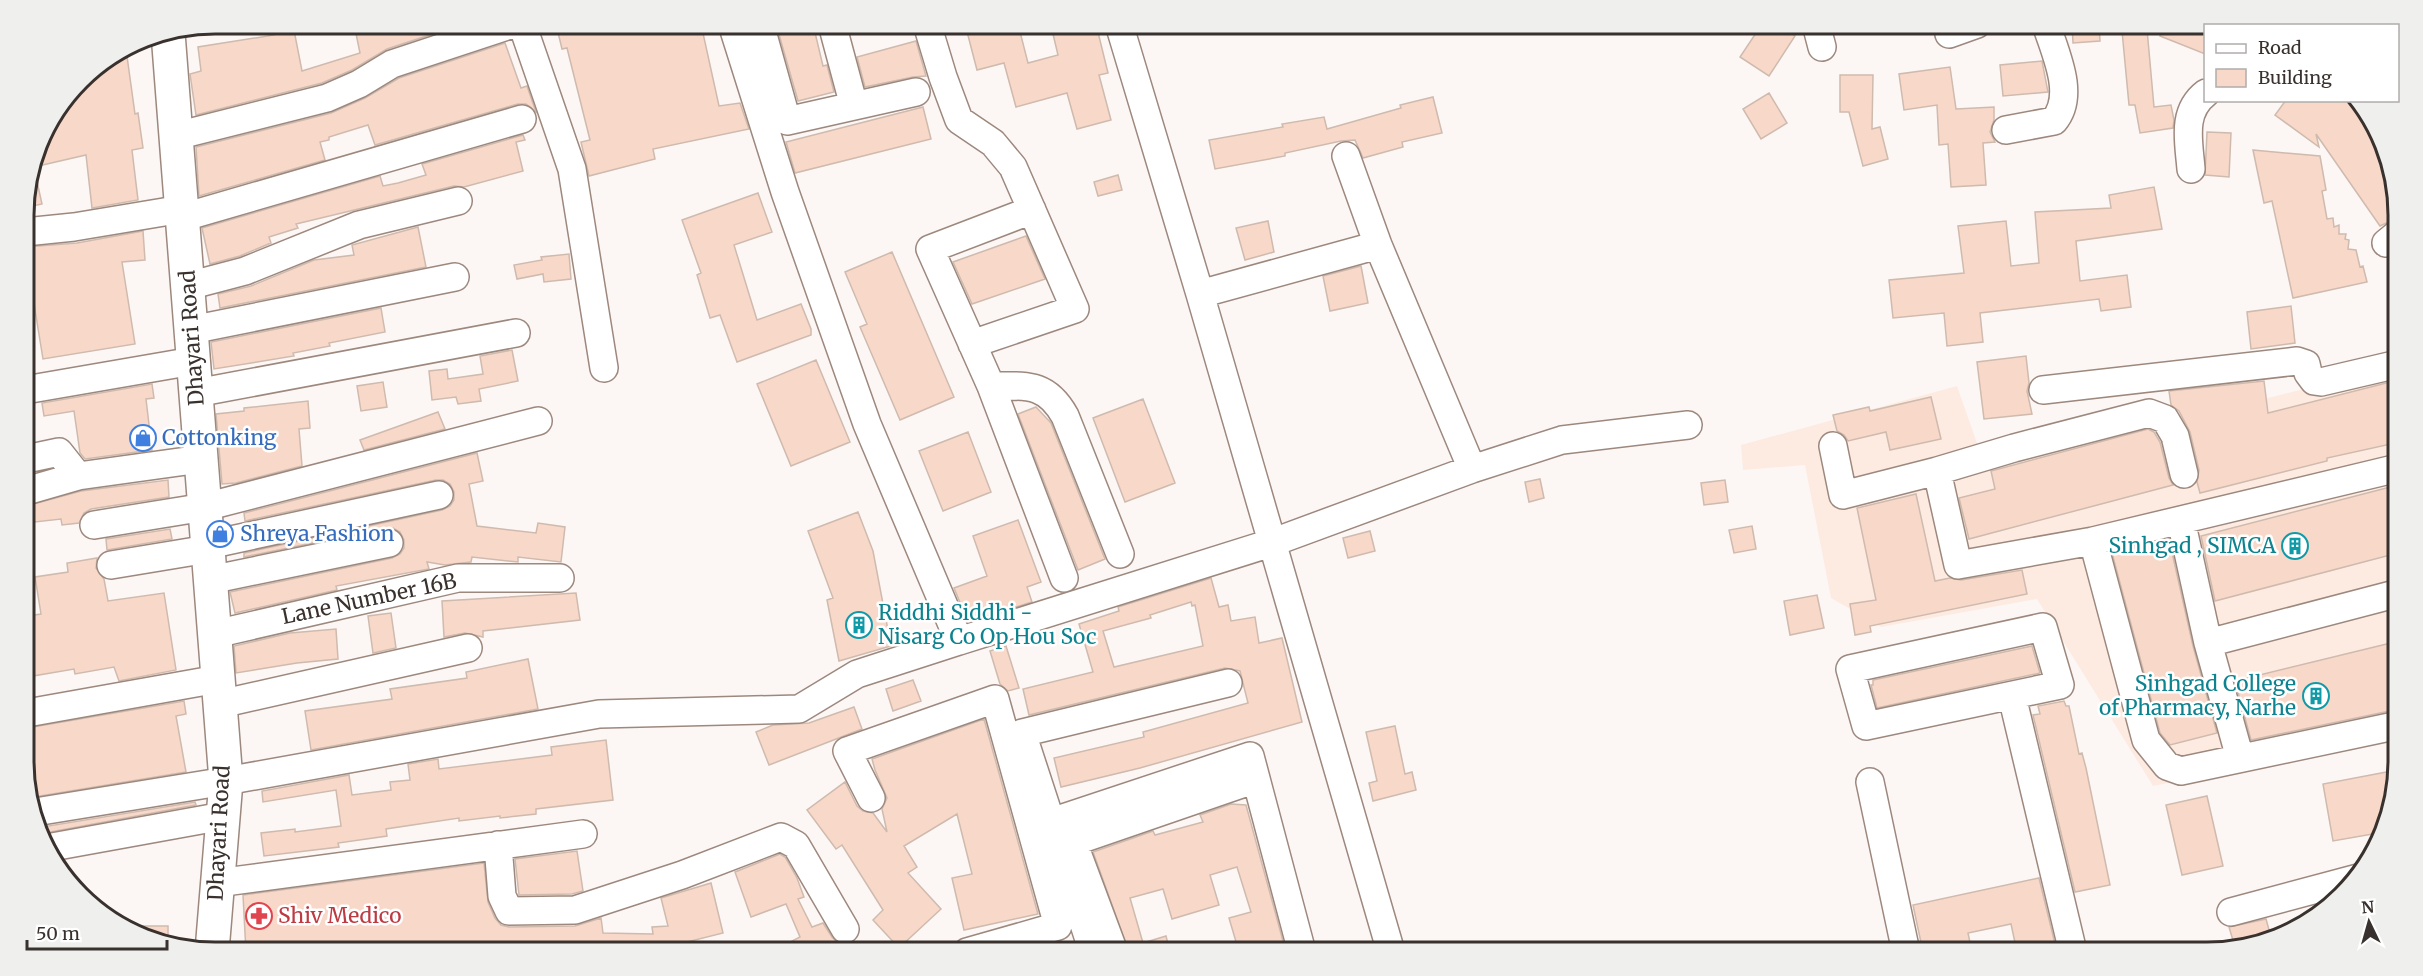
<svg xmlns="http://www.w3.org/2000/svg" width="2423" height="976" font-family="Merriweather,serif">
<rect width="100%" height="100%" fill="#fcf7f5"/>
<!-- built -->
<path fill="#fdebe1" d="M 2398,365 L 2399,736 L 2153,786 L 2037,599 L 1881,627 L 1831,598 L 1805,465 L 1743,470 L 1741,445 L 1957,386 L 1979,449 L 2181,420 Z"/>
<!-- building -->
<path fill="#f8d8c8" stroke="#cfbaae" stroke-width="1.5" fill-rule="evenodd" d="M 354,24 L 463,24 L 387,49 L 352,70 L 322,83 L 196,115 L 190,74 L 201,71 L 198,47 L 274,35 L 273,33 L 294,30 L 302,71 L 360,53 Z
M 556,24 L 701,24 L 719,106 L 740,103 L 749,129 L 653,149 L 655,159 L 589,176 L 581,142 L 590,140 L 567,48 L 562,49 Z
M 776,24 L 813,24 L 823,66 L 827,65 L 834,92 L 798,101 Z
M 965,24 L 1018,24 L 1028,63 L 1058,55 L 1053,34 L 1096,24 L 1108,73 L 1099,75 L 1111,120 L 1077,129 L 1067,93 L 1016,107 L 1004,63 L 977,70 Z
M 1762,24 L 1777,24 L 1795,36 L 1769,76 L 1740,57 Z
M 2072,24 L 2099,24 L 2100,41 L 2073,43 Z
M 2164,24 L 2205,24 L 2205,54 L 2160,36 Z
M 2147,29 L 2154,107 L 2171,105 L 2174,120 L 2173,128 L 2140,133 L 2135,105 L 2129,105 L 2122,31 Z
M 916,41 L 926,76 L 913,77 L 865,87 L 857,57 Z
M 505,43 L 521,88 L 527,86 L 536,112 L 526,104 L 518,104 L 375,145 L 368,125 L 329,137 L 329,140 L 320,142 L 325,160 L 199,196 L 196,147 L 331,113 L 365,98 L 399,78 Z
M 126,49 L 135,114 L 138,113 L 143,148 L 132,150 L 138,200 L 92,208 L 86,155 L 34,167 L 44,131 L 89,72 Z
M 2042,61 L 2048,92 L 2003,96 L 2000,65 Z
M 1950,67 L 1956,109 L 1994,107 L 1994,120 L 1990,132 L 1995,142 L 1983,143 L 1986,185 L 1951,187 L 1948,144 L 1939,145 L 1937,105 L 1904,110 L 1899,74 Z
M 1840,75 L 1873,75 L 1872,129 L 1880,127 L 1888,159 L 1863,166 L 1849,112 L 1840,112 Z
M 1769,93 L 1787,123 L 1761,139 L 1743,109 Z
M 1433,97 L 1442,133 L 1402,142 L 1403,147 L 1363,158 L 1355,140 L 1341,141 L 1285,153 L 1285,156 L 1215,169 L 1209,140 L 1283,127 L 1282,124 L 1324,117 L 1327,129 L 1401,108 L 1400,105 Z
M 2286,100 L 2359,100 L 2369,115 L 2367,118 L 2382,139 L 2397,191 L 2397,218 L 2380,226 L 2316,134 L 2319,147 L 2275,115 Z
M 923,107 L 931,139 L 795,173 L 786,142 Z
M 2207,132 L 2231,133 L 2229,177 L 2205,175 Z
M 523,135 L 525,140 L 516,142 L 523,171 L 464,187 L 454,186 L 296,224 L 298,228 L 269,237 L 271,243 L 240,256 L 210,264 L 202,228 L 380,176 L 383,186 L 398,183 L 426,175 L 422,164 Z
M 2253,150 L 2320,156 L 2326,190 L 2322,191 L 2327,219 L 2333,218 L 2334,227 L 2339,225 L 2339,234 L 2346,234 L 2345,239 L 2349,240 L 2348,249 L 2356,250 L 2360,267 L 2363,266 L 2367,282 L 2293,298 L 2272,201 L 2264,203 Z
M 34,168 L 42,204 L 28,207 L 33,207 L 34,215 L 25,216 L 24,203 Z
M 1118,175 L 1122,190 L 1098,196 L 1094,182 Z
M 2154,187 L 2162,229 L 2076,241 L 2080,281 L 2127,275 L 2131,307 L 2101,311 L 2099,299 L 1980,313 L 1983,342 L 1947,346 L 1944,313 L 1893,318 L 1889,280 L 1964,273 L 1958,226 L 2006,221 L 2011,266 L 2039,263 L 2035,212 L 2111,208 L 2109,195 Z
M 758,193 L 772,232 L 734,245 L 757,320 L 801,304 L 811,329 L 811,335 L 737,362 L 720,315 L 710,318 L 697,275 L 701,273 L 682,220 Z
M 1268,221 L 1274,252 L 1245,260 L 1236,228 Z
M 418,227 L 426,267 L 220,308 L 218,294 L 251,286 L 314,260 L 354,255 L 352,245 Z
M 143,231 L 145,260 L 122,262 L 135,344 L 43,359 L 29,273 L 25,274 L 25,247 L 77,243 Z
M 1026,236 L 1045,279 L 972,304 L 953,262 Z
M 892,252 L 954,397 L 900,420 L 860,327 L 867,324 L 845,272 Z
M 569,254 L 571,279 L 544,282 L 543,274 L 517,279 L 514,265 L 542,260 L 541,257 Z
M 1361,266 L 1368,303 L 1330,311 L 1323,276 Z
M 2291,306 L 2295,343 L 2251,349 L 2247,312 Z
M 381,308 L 385,332 L 329,343 L 330,346 L 293,353 L 294,356 L 214,369 L 211,342 Z
M 512,350 L 518,381 L 479,389 L 481,401 L 458,404 L 456,397 L 432,400 L 429,371 L 447,369 L 448,379 L 483,374 L 480,356 Z
M 2026,356 L 2029,383 L 2027,391 L 2032,414 L 1984,419 L 1977,362 Z
M 816,360 L 850,442 L 791,466 L 757,384 Z
M 2398,380 L 2398,438 L 2390,440 L 2391,444 L 2327,458 L 2327,461 L 2200,493 L 2197,482 L 2199,470 L 2190,432 L 2179,411 L 2171,405 L 2169,391 L 2264,381 L 2268,413 Z
M 383,382 L 387,407 L 361,411 L 357,386 Z
M 152,384 L 154,398 L 146,399 L 152,450 L 85,459 L 80,453 L 74,411 L 44,416 L 42,403 Z
M 1931,397 L 1941,439 L 1890,450 L 1886,432 L 1848,441 L 1844,435 L 1837,431 L 1833,415 L 1869,407 L 1870,411 Z
M 1143,399 L 1175,483 L 1125,502 L 1093,418 Z
M 308,401 L 310,428 L 299,429 L 302,466 L 236,483 L 222,484 L 216,414 L 244,411 L 244,408 Z
M 1036,407 L 1051,423 L 1105,559 L 1078,570 L 1018,414 Z
M 438,412 L 445,429 L 364,450 L 360,440 Z
M 2148,429 L 2154,432 L 2160,442 L 2169,478 L 2173,485 L 1969,539 L 1959,498 L 1995,489 L 1991,471 Z
M 968,432 L 991,492 L 943,511 L 919,451 Z
M 477,453 L 483,481 L 469,484 L 477,526 L 536,533 L 538,523 L 565,527 L 561,562 L 518,557 L 518,562 L 472,557 L 471,562 L 445,565 L 427,562 L 429,569 L 336,586 L 337,590 L 235,613 L 230,592 L 392,558 L 400,554 L 404,548 L 404,540 L 400,532 L 393,528 L 386,528 L 244,557 L 244,553 L 442,510 L 450,506 L 454,500 L 454,492 L 450,484 L 443,480 L 436,480 L 245,521 L 244,513 Z
M 1540,479 L 1544,498 L 1529,502 L 1525,482 Z
M 168,480 L 169,497 L 91,509 L 84,513 L 79,523 L 62,525 L 61,519 L 26,523 L 26,506 L 81,491 Z
M 1725,480 L 1728,502 L 1704,505 L 1701,483 Z
M 2398,485 L 2398,553 L 2215,601 L 2201,536 Z
M 1916,494 L 1935,581 L 1950,578 L 1961,580 L 2022,570 L 2027,594 L 1870,626 L 1871,632 L 1855,635 L 1850,604 L 1876,600 L 1857,508 Z
M 858,512 L 873,551 L 891,646 L 839,661 L 827,600 L 833,598 L 808,531 Z
M 1018,520 L 1041,582 L 1027,587 L 1032,602 L 968,622 L 954,588 L 987,576 L 973,536 Z
M 1752,526 L 1756,549 L 1734,553 L 1729,530 Z
M 170,529 L 172,539 L 107,550 L 106,539 Z
M 1370,531 L 1375,551 L 1348,558 L 1343,538 Z
M 2169,539 L 2193,646 L 2217,733 L 2170,745 L 2160,733 L 2112,553 Z
M 97,558 L 96,568 L 104,579 L 108,601 L 164,593 L 176,670 L 119,681 L 114,667 L 75,674 L 74,669 L 27,677 L 27,616 L 41,614 L 35,577 L 68,572 L 67,563 Z
M 1211,578 L 1219,607 L 1228,605 L 1231,621 L 1255,617 L 1259,643 L 1282,638 L 1302,722 L 1140,768 L 1061,787 L 1054,758 L 1144,737 L 1143,732 L 1248,703 L 1240,671 L 1225,668 L 1029,715 L 1023,689 L 1093,672 L 1079,624 L 1119,611 L 1118,607 ZM 1191,602 L 1192,606 L 1195,605 L 1203,646 L 1114,667 L 1103,631 L 1151,618 L 1150,615 Z
M 576,593 L 580,620 L 483,631 L 483,637 L 465,633 L 444,637 L 442,601 Z
M 1817,595 L 1824,628 L 1790,635 L 1784,601 Z
M 391,613 L 396,648 L 373,653 L 368,616 Z
M 336,629 L 338,659 L 297,663 L 236,673 L 234,646 L 290,633 Z
M 2399,641 L 2399,709 L 2251,740 L 2235,681 Z
M 1006,646 L 1019,688 L 1008,691 L 1000,684 L 990,651 Z
M 2032,646 L 2040,673 L 1877,708 L 1871,685 L 1873,685 L 1873,680 Z
M 528,659 L 538,709 L 311,750 L 305,711 L 392,699 L 390,689 L 467,678 L 466,672 Z
M 913,680 L 921,701 L 893,711 L 886,689 Z
M 184,701 L 186,714 L 176,716 L 186,772 L 28,798 L 27,728 Z
M 2064,701 L 2066,706 L 2069,706 L 2079,754 L 2082,753 L 2086,768 L 2110,885 L 2075,892 L 2033,715 L 2040,714 L 2038,706 Z
M 854,707 L 862,729 L 769,765 L 756,732 L 773,725 L 809,723 Z
M 984,719 L 1038,914 L 964,930 L 952,878 L 972,874 L 957,814 L 904,846 L 917,867 L 908,873 L 941,909 L 899,948 L 873,920 L 883,910 L 842,845 L 836,849 L 807,810 L 845,782 L 857,806 L 863,811 L 873,813 L 887,832 L 882,809 L 887,798 L 875,770 L 872,759 Z
M 1395,726 L 1405,774 L 1412,772 L 1416,790 L 1373,801 L 1369,783 L 1377,781 L 1366,732 Z
M 606,740 L 613,800 L 536,809 L 536,814 L 500,818 L 500,816 L 459,821 L 459,818 L 386,829 L 387,836 L 338,843 L 339,847 L 264,856 L 261,833 L 295,829 L 295,832 L 341,826 L 336,790 L 263,802 L 262,791 L 349,775 L 352,795 L 391,790 L 390,782 L 410,780 L 408,764 L 438,759 L 439,769 L 552,755 L 551,747 Z
M 2397,770 L 2389,822 L 2384,832 L 2333,841 L 2323,784 Z
M 2207,796 L 2223,866 L 2182,875 L 2166,805 Z
M 195,802 L 196,805 L 45,833 L 42,827 Z
M 1231,804 L 1246,805 L 1286,952 L 1239,952 L 1229,918 L 1251,912 L 1237,867 L 1210,875 L 1219,905 L 1172,919 L 1163,889 L 1130,898 L 1143,943 L 1166,936 L 1170,952 L 1129,952 L 1093,852 L 1153,831 L 1155,835 L 1203,822 L 1200,815 Z
M 577,851 L 583,891 L 572,894 L 519,895 L 515,859 Z
M 780,854 L 785,857 L 797,878 L 804,897 L 798,899 L 812,927 L 823,923 L 832,937 L 838,943 L 845,945 L 848,952 L 797,952 L 792,941 L 800,937 L 786,904 L 751,917 L 735,872 Z
M 484,863 L 488,902 L 495,918 L 501,925 L 509,927 L 575,926 L 601,918 L 603,933 L 653,934 L 652,927 L 668,926 L 661,898 L 711,883 L 723,933 L 675,945 L 675,952 L 246,952 L 243,895 Z
M 2039,878 L 2057,952 L 2017,952 L 2011,924 L 1968,933 L 1972,952 L 1923,952 L 1913,905 Z
M 2266,919 L 2271,937 L 2235,947 L 2229,927 Z
M 131,926 L 168,926 L 168,944 L 154,942 Z"/>
<g fill="none" stroke-linecap="round" stroke-linejoin="round">
<defs>
<path id="minor" d="M 522,24 L 572,169 L 604,368
M 760,24 L 787,121 L 916,92
M 832,24 L 854,106
M 927,24 L 943,77 L 959,120 L 993,143 L 1013,167 L 1075,309 L 972,344
M 1119,24 L 1200,294 L 1391,952
M 1816,24 L 1822,47
M 1949,34 L 1977,24
M 2006,130 L 2054,121 C 2076,95 2055,53 2046,24
M 176,136 L 327,98 L 359,84 L 392,64 L 513,24
M 1346,156 L 1378,245 L 1472,469
M 2191,169 C 2189,142 2181,112 2206,93
M 1032,210 L 930,249 L 991,386 L 1064,578
M 25,232 L 74,227 L 182,209 L 191,215 L 522,119
M 2386,243 L 2397,234
M 188,286 L 245,271 L 359,225 L 458,201
M 1200,294 L 1378,245
M 191,330 L 455,277
M 991,386 C 1026,386 1046,382 1065,416 L 1120,554
M 25,390 L 193,361
M 2043,390 L 2297,361 L 2306,364 L 2308,373 L 2314,381 L 2321,382 L 2398,364
M 196,393 L 516,333
M 1833,446 L 1843,495 L 1937,471 L 1958,565 L 2093,541
M 26,459 L 59,452 L 78,476 L 201,459
M 2398,468 L 2093,541 L 2146,740 L 2167,766 L 2181,771 L 2399,725
M 1937,471 L 2014,448 L 2149,413 L 2165,419 L 2175,436 L 2184,474
M 26,491 L 78,476
M 2181,520 L 2208,643 L 2399,593
M 94,525 L 205,507 L 538,421
M 208,545 L 439,495
M 111,565 L 208,549
M 210,580 L 389,543
M 2043,627 L 2060,685 L 1866,726 L 1850,669 Z
M 215,634 L 458,578 L 560,578
M 959,641 L 1271,543 L 1472,469 L 1562,440 L 1688,425
M 2208,643 L 2240,758
M 2012,696 L 2073,952
M 220,704 L 468,648
M 27,713 L 218,679
M 1870,782 L 1906,952
M 871,798 L 847,751 L 995,699 L 1058,926 L 967,952
M 35,812 L 226,781 L 599,714 L 799,709 L 857,674 L 959,641 L 867,424 L 785,192 L 732,24
M 1051,822 L 1022,733 L 1228,683
M 498,845 L 502,896 L 509,911 L 575,910 L 682,875 L 781,837 L 796,845 L 845,929
M 52,847 L 223,816
M 217,883 L 583,834
M 2231,912 L 2358,878
M 1093,952 L 1051,822 L 1250,756 L 1302,952
M 1114,952 L 1073,842 L 1256,779"/>
<path id="major" d="M 168,33 L 226,781 L 212,951"/>
</defs>
<!-- minor casing -->
<use href="#minor" stroke="#9d887e" stroke-width="30"/>
<!-- major casing -->
<use href="#major" stroke="#9d887e" stroke-width="36"/>
<!-- minor -->
<use href="#minor" stroke="#fff" stroke-width="27"/>
<!-- major -->
<use href="#major" stroke="#fff" stroke-width="33"/>
</g>
<!-- icons -->
<defs>
<symbol id="shop-ring" viewBox="-11 -11 22 22"><circle r="9.5" fill="#fff" stroke="#3f7fe0" stroke-width="1.5"/><path d="M-5-2.5h2.3a2.7 3.5 0 0 1 5.4 0H5L5.5 6h-11ZM-1.5-2.5h3a1.5 2.3 0 0 0-3 0Z" fill="#3f7fe0"/></symbol>
<symbol id="building-ring" viewBox="-11 -11 22 22"><circle r="9.5" fill="#fff" stroke="#0f9aa8" stroke-width="1.5"/><path d="M-4-6H4V6H1V3H-1V6H-4ZM-2.5-4.3h1.7v1.8h-1.7ZM.8-4.3h1.7v1.8H.8ZM-2.5-1h1.7V.8h-1.7ZM.8-1h1.7V.8H.8Z" fill="#0f9aa8"/></symbol>
<symbol id="pharmacy-ring" viewBox="-11 -11 22 22"><circle r="9.5" fill="#fff" stroke="#e0444e" stroke-width="1.5"/><path d="M-2-6h4v4h4v4h-4v4h-4v-4h-4v-4h4Z" fill="#e0444e"/></symbol>
</defs>
<g fill-rule="evenodd">
<use href="#shop-ring" x="128" y="423" width="30" height="30"/>
<use href="#shop-ring" x="205" y="519" width="30" height="30"/>
<use href="#building-ring" x="2280" y="531" width="30" height="30"/>
<use href="#building-ring" x="844" y="610" width="30" height="30"/>
<use href="#building-ring" x="2301" y="681" width="30" height="30"/>
<use href="#pharmacy-ring" x="244" y="901" width="30" height="30"/>
</g>
<g text-anchor="middle" stroke-width="5" stroke-linejoin="round" paint-order="stroke">
<!-- street labels -->
<g font-size="21" fill="#39312d" stroke="#fff">
<text transform="translate(192 338) rotate(-94)" y="7">Dhayari Road</text>
<text transform="translate(369 599) rotate(-12)" y="7">Lane Number 16B</text>
<text transform="translate(219 833) rotate(-87)" y="7">Dhayari Road</text>
</g>
<!-- shop labels -->
<g font-size="21" fill="#366cbe" stroke="#fff" text-anchor="start">
<text x="162" y="445">Cottonking</text>
<text x="240" y="541">Shreya Fashion</text>
</g>
<!-- culture labels -->
<g font-size="21" fill="#0d838f" stroke="#fff" text-anchor="end">
<text x="2276" y="553">Sinhgad , SIMCA</text>
<text x="878" y="620" text-anchor="start">Riddhi Siddhi -<tspan x="878" dy="24">Nisarg Co Op Hou Soc</tspan></text>
<text x="2296" y="691">Sinhgad College<tspan x="2296" dy="24">of Pharmacy, Narhe</tspan></text>
</g>
<!-- health labels -->
<g font-size="21" fill="#be3a42" stroke="#fff" text-anchor="start">
<text x="278" y="923">Shiv Medico</text>
</g>
</g>
<!-- crop -->
<path d="M0 0H2423V976H0ZM215 34H2207A181 181 0 0 1 2388 215V761A181 181 0 0 1 2207 942H215A181 181 0 0 1 34 761V215A181 181 0 0 1 215 34Z" fill="#efefee" fill-rule="evenodd"/>
<path fill="none" stroke="#39312d" stroke-width="3" d="M215 34H2207A181 181 0 0 1 2388 215V761A181 181 0 0 1 2207 942H215A181 181 0 0 1 34 761V215A181 181 0 0 1 215 34Z"/>
<!-- legend -->
<rect x="2204" y="24" width="195" height="78" fill="#ffffff" stroke="#b0adab" stroke-width="1.5"/>
<rect x="2216" y="44" width="30" height="9" fill="#ffffff" stroke="#b0adab" stroke-width="1.5"/>
<text x="2258" y="54" font-size="18" fill="#39312d">Road</text>
<rect x="2216" y="69" width="30" height="18" fill="#f8d8c8" stroke="#b0adab" stroke-width="1.5"/>
<text x="2258" y="84" font-size="18" fill="#39312d">Building</text>
<!-- north arrow -->
<g transform="translate(2369 922) rotate(355)" stroke="#ffffff" stroke-width="4.5" paint-order="stroke">
<path d="M0-4.5L10 22L0 15L-10 22Z" fill="#39312d"/>
<text y="-9" font-size="16" font-weight="bold" text-anchor="middle" fill="#39312d">N</text>
</g>
<!-- scale -->
<path d="M27 940v9h140v-9" fill="none" stroke="#39312d" stroke-width="3"/>
<text x="36" y="940" font-size="18" fill="#39312d" stroke="#ffffff" stroke-width="4.5" paint-order="stroke">50 m</text>
</svg>
